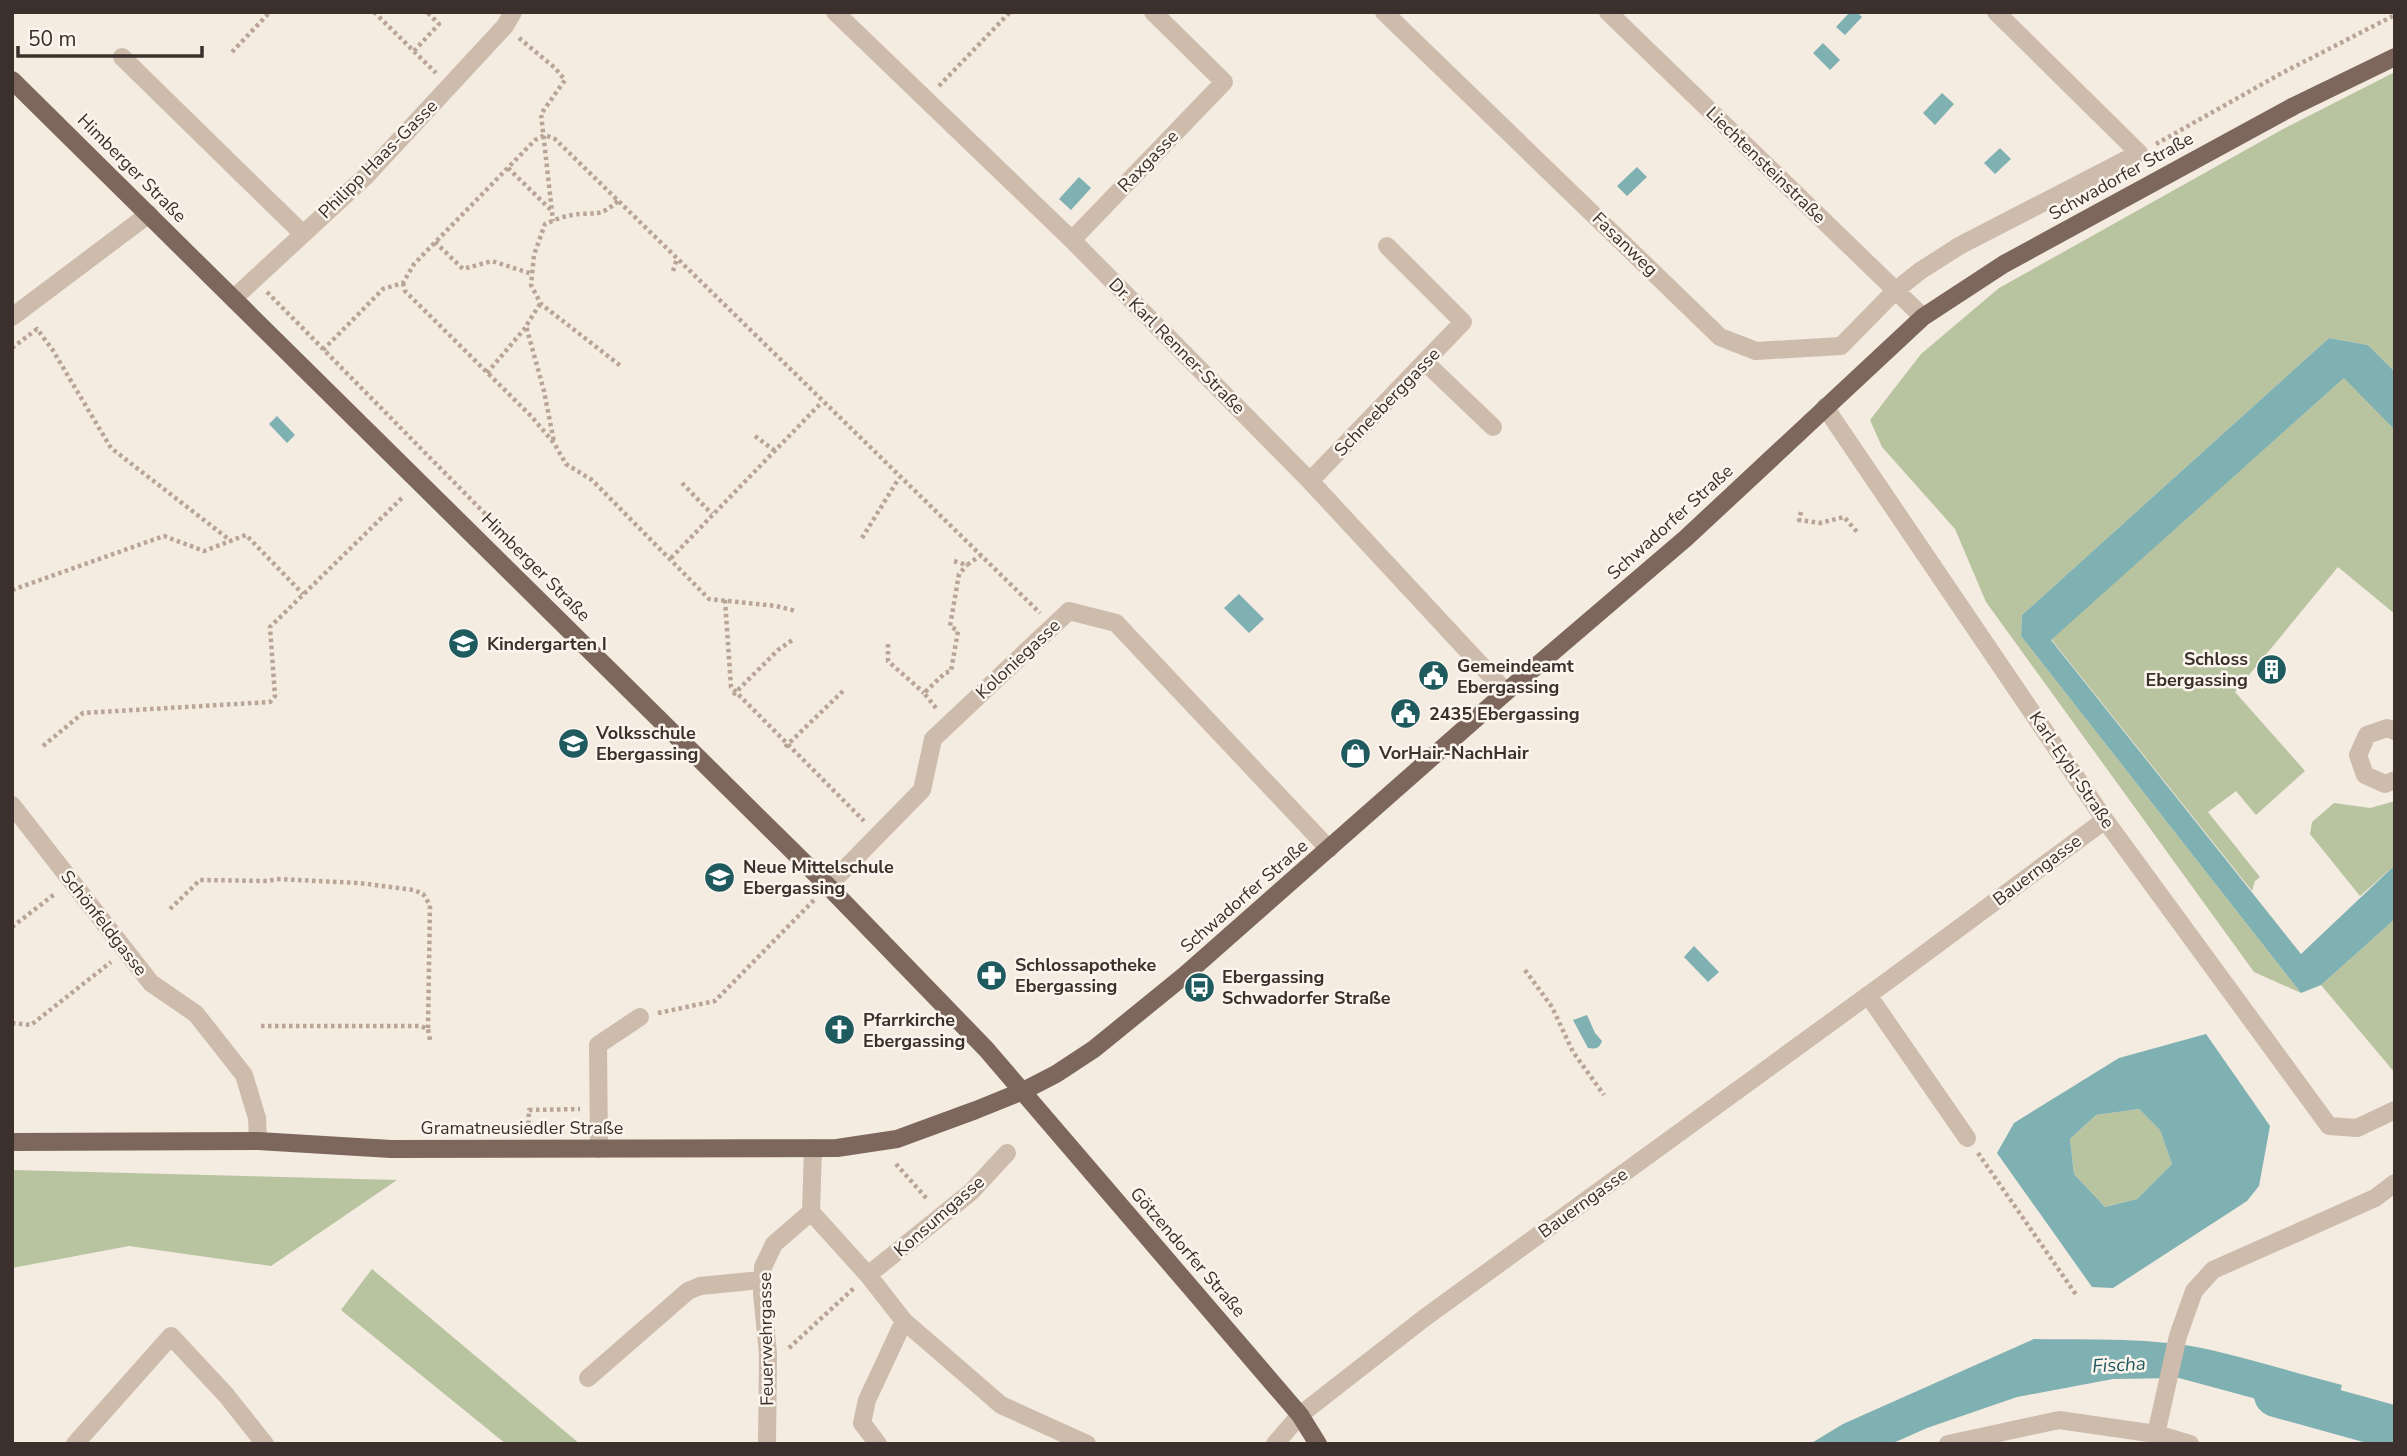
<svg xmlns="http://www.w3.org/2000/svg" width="2407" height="1456" font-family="'Nunito Sans',sans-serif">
<rect width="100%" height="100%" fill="#f4ebe1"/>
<!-- green -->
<path fill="#b8c4a0" d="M 2395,72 L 2395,372 L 2368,345 L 2329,338 L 2022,615 L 2021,636 L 2301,993 L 2254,972 L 1986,602 L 1955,529 L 1882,447 L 1870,420 L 1921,354 L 1999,288 L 2285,128 Z
M 2345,377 L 2395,430 L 2395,614 L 2338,567 L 2235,692 L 2305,771 L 2256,815 L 2236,791 L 2208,812 L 2260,877 L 2255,881 L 2252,891 L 2051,639 Z
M 2395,801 L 2395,865 L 2360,896 L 2310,834 L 2312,822 L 2334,803 L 2370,808 Z
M 2395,919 L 2395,1073 L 2321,985 Z
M 2139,1109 L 2160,1130 L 2172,1164 L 2137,1199 L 2105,1207 L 2074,1174 L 2070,1139 L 2096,1115 Z
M 12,1170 L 397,1180 L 271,1266 L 129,1246 L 12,1268 Z
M 372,1269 L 580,1444 L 506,1444 L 341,1310 Z"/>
<!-- water -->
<path fill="#7fb0b2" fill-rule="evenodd" d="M 1850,12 L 1857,12 L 1862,17 L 1845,35 L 1836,27 Z
M 1823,43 L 1840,60 L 1830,70 L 1813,53 Z
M 1942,93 L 1954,104 L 1935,125 L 1923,113 Z
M 2000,148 L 2011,159 L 1995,174 L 1984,163 Z
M 1637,167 L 1647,177 L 1627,196 L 1617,186 Z
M 1079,177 L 1091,188 L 1071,210 L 1059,199 Z
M 2329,338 L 2368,345 L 2395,372 L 2395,430 L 2344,378 L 2051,640 L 2301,954 L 2395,865 L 2395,919 L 2321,985 L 2301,993 L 2021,636 L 2022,615 Z
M 277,416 L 295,435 L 287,443 L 269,424 Z
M 1239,594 L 1264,619 L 1249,633 L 1224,608 Z
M 1694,946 L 1719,972 L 1708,982 L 1684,957 Z
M 1587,1015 L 1595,1033 L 1602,1041 C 1599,1049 1595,1049 1588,1048 L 1573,1020 Z
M 2206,1034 L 2270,1126 L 2259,1186 L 2247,1201 L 2113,1288 L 2092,1287 L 1997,1153 L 2014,1123 L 2119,1058 ZM 2139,1109 L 2160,1130 L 2172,1164 L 2137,1199 L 2105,1207 L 2074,1174 L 2070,1139 L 2096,1115 Z
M 2034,1339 C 2092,1340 2154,1337 2211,1350 C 2255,1360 2298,1374 2342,1385 L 2330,1429 L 2312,1425 L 2301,1411 L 2179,1378 L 2113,1379 L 2017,1397 L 1927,1428 L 1891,1444 L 1810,1444 L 1843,1424 Z"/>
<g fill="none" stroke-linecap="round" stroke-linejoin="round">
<!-- river -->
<path stroke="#7fb0b2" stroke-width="44" d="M 2276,1395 L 2395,1428"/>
<!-- path -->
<path stroke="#b9a596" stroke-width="4.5" stroke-dasharray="3.5 3.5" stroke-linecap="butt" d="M 374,12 L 436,73
M 519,38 L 555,68 L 565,80 L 541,114 L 553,221
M 414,51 L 439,24 L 427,12
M 232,52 L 270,12
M 939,86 L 1010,12
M 2156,144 L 2282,73 L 2395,15
M 508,168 L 552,211
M 618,201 C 598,219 594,211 572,215 C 563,216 553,221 545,224 L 534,255 L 531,285 L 541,304 L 622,367
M 435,242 L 463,269 L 492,261 L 532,274
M 673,271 L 677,259
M 403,283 L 405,291 L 531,416 L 554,443 L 566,464 L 592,480 L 709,599 L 776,606 L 796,611
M 267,292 L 502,531
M 540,304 L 526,326 L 544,391 L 554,442
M 12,348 L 37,329 L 52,349 L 111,448 L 231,541
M 323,350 L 383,289 L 403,283 L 414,264 L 535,140 L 545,135 L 555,139 L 1040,613
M 487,373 L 526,327
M 755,436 L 775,451
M 682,483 L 712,514
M 1801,512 L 1799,520 L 1820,523 L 1844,517 L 1858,533
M 862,538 L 899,478
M 671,558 L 822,402
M 954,561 L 967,565 L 981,555
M 12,590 L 164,536 L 204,551 L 246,535 L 303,594
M 725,600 L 731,687 L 864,821
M 888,644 L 888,661 L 924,693
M 733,695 L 778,650 L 794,639
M 936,708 L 924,693 L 945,673 L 951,671 L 958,631 L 950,626 L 959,574 L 967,565
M 43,746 L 83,713 L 270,702 L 275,696 L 270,627 L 404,496
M 785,747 L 844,690
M 170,909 L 200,880 L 268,881 L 277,879 L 359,883 L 414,890 L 423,894 L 430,905 L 428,1029
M 12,927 L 56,893
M 1525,970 L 1552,1007 L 1573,1052 L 1604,1095
M 658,1013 L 715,1001 L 815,899
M 12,1023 L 31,1025 L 111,962
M 261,1026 L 420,1026 L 428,1029 L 430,1040
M 528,1131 L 529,1110 L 580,1109
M 1978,1153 L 2077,1296
M 896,1164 L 928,1200
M 789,1348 L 854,1288"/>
<!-- minor -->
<path stroke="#cdbbac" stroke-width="18" d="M 835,12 L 1072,240 L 1310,481 L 1506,692
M 1384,12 L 1720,337 L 1756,351 L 1841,346 L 1896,290 L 1920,271 L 1959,246 L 2139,153 L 1996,12
M 1608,12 L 1923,317
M 122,57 L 303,234
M 1072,240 L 1224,82 L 1153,12
M 234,298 L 366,176 L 505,26 L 513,12
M 12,317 L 149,214
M 1426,363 L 1493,427
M 1825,407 L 2105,820 L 2329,1126 L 2357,1128 L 2395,1110
M 1310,481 L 1463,322 L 1387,246
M 2395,731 L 2387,728 L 2367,735 L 2358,755 L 2365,775 L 2385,784 L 2395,780
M 12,805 L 151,983 L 196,1014 L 244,1075 L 257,1118 L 258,1141
M 828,886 L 922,790 L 933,739 L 1069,611 L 1116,623 L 1329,849
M 1868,995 L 1967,1138
M 813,1148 L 811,1212 L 868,1275 L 904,1321 L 1001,1405 L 1087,1444
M 599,1149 L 598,1045 L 640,1017
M 868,1275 L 971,1192 L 1007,1153
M 588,1378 L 688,1291 L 700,1286 L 761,1280
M 2156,1434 L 2178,1336 L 2194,1291 L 2213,1270 L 2375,1198 L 2395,1183
M 75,1444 L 171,1336 L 226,1395 L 265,1444
M 767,1444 L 768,1354 L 762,1293 L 763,1267 L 774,1244 L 811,1212
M 878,1444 L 862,1423 L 867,1400 L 904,1321
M 1275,1444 L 1300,1415 L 1423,1319 L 1889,980 L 2105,820
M 1948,1444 L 2059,1420 L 2156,1434 L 2190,1444"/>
<!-- major -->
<path stroke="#7d675c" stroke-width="18" d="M 12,80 L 828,886 L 986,1049 L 1300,1415 L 1318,1444
M 12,1142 L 258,1141 L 391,1149 L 837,1148 L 897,1139 L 976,1110 L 1023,1091 L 1056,1074 L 1094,1049 L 1185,975 L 1506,692 L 1686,538 L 1923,317 L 2004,264 L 2294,106 L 2395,57"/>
</g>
<!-- icons -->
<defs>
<symbol id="school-disc" viewBox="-11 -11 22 22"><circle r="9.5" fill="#1f5a5e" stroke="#fbf5ee"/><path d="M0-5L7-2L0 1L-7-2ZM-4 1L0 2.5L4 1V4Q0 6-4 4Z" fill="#fff"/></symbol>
<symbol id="building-disc" viewBox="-11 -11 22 22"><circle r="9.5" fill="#1f5a5e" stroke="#fbf5ee"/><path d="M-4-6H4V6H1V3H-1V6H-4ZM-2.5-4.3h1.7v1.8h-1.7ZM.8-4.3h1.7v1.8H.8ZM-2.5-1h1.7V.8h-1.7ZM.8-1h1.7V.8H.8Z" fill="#fff"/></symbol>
<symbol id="civic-disc" viewBox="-11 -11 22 22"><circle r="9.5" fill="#1f5a5e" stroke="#fbf5ee"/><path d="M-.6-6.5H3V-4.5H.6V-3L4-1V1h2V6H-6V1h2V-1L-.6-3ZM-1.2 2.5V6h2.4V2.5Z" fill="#fff"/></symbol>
<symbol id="shop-disc" viewBox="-11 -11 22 22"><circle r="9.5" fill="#1f5a5e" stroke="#fbf5ee"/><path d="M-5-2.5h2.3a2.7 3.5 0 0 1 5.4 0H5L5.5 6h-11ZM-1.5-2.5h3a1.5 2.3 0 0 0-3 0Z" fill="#fff"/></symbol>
<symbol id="pharmacy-disc" viewBox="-11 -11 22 22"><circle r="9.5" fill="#1f5a5e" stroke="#fbf5ee"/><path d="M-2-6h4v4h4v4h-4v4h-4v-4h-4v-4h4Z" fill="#fff"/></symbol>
<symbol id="bus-disc" viewBox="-11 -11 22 22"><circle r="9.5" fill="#1f5a5e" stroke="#fbf5ee"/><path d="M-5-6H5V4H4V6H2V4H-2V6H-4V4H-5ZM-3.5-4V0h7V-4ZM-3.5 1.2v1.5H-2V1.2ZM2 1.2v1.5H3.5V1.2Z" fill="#fff"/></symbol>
<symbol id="church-disc" viewBox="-11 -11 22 22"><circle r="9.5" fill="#1f5a5e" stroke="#fbf5ee"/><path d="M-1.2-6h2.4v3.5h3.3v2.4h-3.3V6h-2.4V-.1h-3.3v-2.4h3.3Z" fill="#fff"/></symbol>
</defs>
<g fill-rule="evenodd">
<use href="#school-disc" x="446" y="626" width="35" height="35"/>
<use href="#building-disc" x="2254" y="652" width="35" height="35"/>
<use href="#civic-disc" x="1416" y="658" width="35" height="35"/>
<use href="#civic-disc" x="1388" y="696" width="35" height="35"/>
<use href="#school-disc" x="556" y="726" width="35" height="35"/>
<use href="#shop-disc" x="1338" y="736" width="35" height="35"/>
<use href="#school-disc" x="702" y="860" width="35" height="35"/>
<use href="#pharmacy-disc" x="974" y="958" width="35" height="35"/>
<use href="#bus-disc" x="1182" y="970" width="35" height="35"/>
<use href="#church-disc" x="822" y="1012" width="35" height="35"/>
</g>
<g text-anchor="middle" stroke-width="5" stroke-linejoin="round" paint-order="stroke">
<!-- street labels -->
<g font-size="18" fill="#3b302b" stroke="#fbf5ee">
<text transform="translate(378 159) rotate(-45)" y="6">Philipp Haas-Gasse</text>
<text transform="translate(1148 161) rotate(-46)" y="6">Raxgasse</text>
<text transform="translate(1766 165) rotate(44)" y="6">Liechtensteinstraße</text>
<text transform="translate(132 168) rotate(45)" y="6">Himberger Straße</text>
<text transform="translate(2121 176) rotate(-29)" y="6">Schwadorfer Straße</text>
<text transform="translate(1625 244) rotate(44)" y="6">Fasanweg</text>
<text transform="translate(1177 346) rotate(45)" y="6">Dr. Karl Renner-Straße</text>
<text transform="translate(1387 402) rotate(-46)" y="6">Schneeberggasse</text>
<text transform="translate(1670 522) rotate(-42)" y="6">Schwadorfer Straße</text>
<text transform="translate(536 567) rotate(45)" y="6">Himberger Straße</text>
<text transform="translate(1018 659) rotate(-43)" y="6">Koloniegasse</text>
<text transform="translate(2072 770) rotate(56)" y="6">Karl-Eybl-Straße</text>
<text transform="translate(2037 870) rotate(-37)" y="6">Bauerngasse</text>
<text transform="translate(1244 896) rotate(-41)" y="6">Schwadorfer Straße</text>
<text transform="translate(104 923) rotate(52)" y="6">Schönfeldgasse</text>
<text x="522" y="1134">Gramatneusiedler Straße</text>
<text transform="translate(1583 1203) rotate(-36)" y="6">Bauerngasse</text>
<text transform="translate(939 1216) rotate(-41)" y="6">Konsumgasse</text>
<text transform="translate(1188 1252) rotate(49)" y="6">Götzendorfer Straße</text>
<text transform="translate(766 1339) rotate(-91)" y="6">Feuerwehrgasse</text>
</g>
<!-- poi labels -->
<g font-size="18" font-weight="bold" fill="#3b302b" stroke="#fbf5ee" text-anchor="start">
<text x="487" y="650">Kindergarten I</text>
<text x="2248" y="665" text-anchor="end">Schloss<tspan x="2248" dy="21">Ebergassing</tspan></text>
<text x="1457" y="672">Gemeindeamt<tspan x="1457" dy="21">Ebergassing</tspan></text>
<text x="1429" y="720">2435 Ebergassing</text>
<text x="596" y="739">Volksschule<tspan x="596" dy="21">Ebergassing</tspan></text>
<text x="1379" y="759">VorHair-NachHair</text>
<text x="743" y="873">Neue Mittelschule<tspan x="743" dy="21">Ebergassing</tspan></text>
<text x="1015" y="971">Schlossapotheke<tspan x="1015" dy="21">Ebergassing</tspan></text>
<text x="1222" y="983">Ebergassing<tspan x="1222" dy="21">Schwadorfer Straße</tspan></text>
<text x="863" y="1026">Pfarrkirche<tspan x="863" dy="21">Ebergassing</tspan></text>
</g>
<!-- water labels -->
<g font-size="19" font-style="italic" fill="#1f5a5e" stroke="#fbf5ee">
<text transform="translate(2119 1364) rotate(-3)" y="7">Fischa</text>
</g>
</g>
<!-- border -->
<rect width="2407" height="1456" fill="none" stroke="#3b302b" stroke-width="28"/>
<!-- scale -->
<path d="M18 46v10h184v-10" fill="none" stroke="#3b302b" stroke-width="3.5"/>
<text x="28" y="46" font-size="21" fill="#3b302b" stroke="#fbf5ee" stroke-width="5" paint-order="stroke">50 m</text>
</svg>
